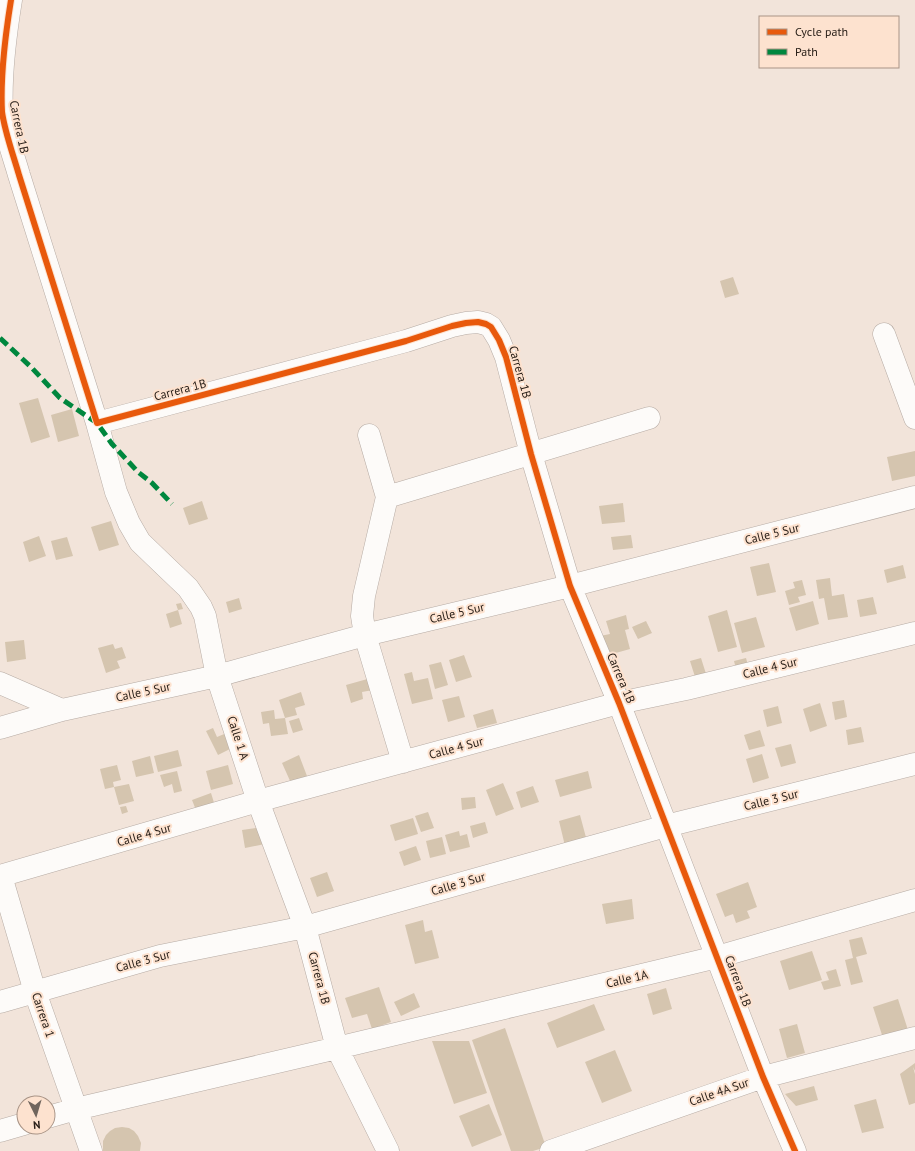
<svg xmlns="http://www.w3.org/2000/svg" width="915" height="1151" font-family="'PT Sans',sans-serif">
<rect width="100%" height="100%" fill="#f2e4da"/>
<!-- building -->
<path fill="#d5c5af" d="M 733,277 L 739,294 L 725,298 L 720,281 Z
M 38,398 L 50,437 L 31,443 L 19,403 Z
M 72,409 L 79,436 L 58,442 L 51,415 Z
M 915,451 L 915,476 L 892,481 L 887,457 Z
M 202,501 L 208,519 L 189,525 L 183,508 Z
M 623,503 L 625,522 L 602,524 L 599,506 Z
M 111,521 L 119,545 L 99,551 L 91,527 Z
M 631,535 L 633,548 L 613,550 L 611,537 Z
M 39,536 L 46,556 L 29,562 L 23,542 Z
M 67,537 L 73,556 L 56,560 L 51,541 Z
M 769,563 L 776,592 L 757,596 L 750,567 Z
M 903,565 L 906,578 L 887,583 L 884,570 Z
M 830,578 L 832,596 L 844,594 L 848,617 L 828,620 L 824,598 L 819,599 L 816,580 Z
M 802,580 L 806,595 L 798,597 L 800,602 L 789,605 L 785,591 L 795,588 L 793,582 Z
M 873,597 L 877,614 L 860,617 L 857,600 Z
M 239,598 L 242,609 L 229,613 L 226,602 Z
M 813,601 L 819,624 L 796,631 L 789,608 Z
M 181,603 L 183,609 L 178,610 L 176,604 Z
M 178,610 L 182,624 L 170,628 L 166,614 Z
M 727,610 L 737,647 L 718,652 L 708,616 Z
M 626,615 L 629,629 L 625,630 L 630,649 L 605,656 L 600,636 L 610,634 L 606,621 Z
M 756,617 L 765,647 L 742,653 L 734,623 Z
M 646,621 L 652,633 L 638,639 L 632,627 Z
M 24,640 L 26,659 L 7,662 L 5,642 Z
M 113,644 L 115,649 L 122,647 L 126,658 L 117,661 L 120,668 L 106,673 L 98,648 Z
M 464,655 L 472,677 L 456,682 L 449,660 Z
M 701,658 L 707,677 L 696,680 L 690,661 Z
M 746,658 L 749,669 L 737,673 L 734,661 Z
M 441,662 L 448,685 L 435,689 L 429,665 Z
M 412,672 L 414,681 L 428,678 L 433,699 L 412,704 L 404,674 Z
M 371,678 L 373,690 L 362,692 L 363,699 L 351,703 L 346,685 Z
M 301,692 L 305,705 L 295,708 L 297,715 L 285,718 L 288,734 L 271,736 L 269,723 L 263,724 L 261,712 L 274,710 L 275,719 L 285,718 L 279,700 Z
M 459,696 L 465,717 L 448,722 L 442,700 Z
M 844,700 L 847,717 L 835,720 L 832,702 Z
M 820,703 L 827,726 L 810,732 L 803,709 Z
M 778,706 L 782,723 L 767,727 L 763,710 Z
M 493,709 L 497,723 L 477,728 L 473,715 Z
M 299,718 L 303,730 L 293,733 L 289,721 Z
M 861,727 L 864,742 L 848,745 L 846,730 Z
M 213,728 L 217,737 L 229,732 L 236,746 L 218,755 L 206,731 Z
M 760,730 L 765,746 L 749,750 L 744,735 Z
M 791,744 L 796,763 L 781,767 L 775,748 Z
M 178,750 L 182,766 L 158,772 L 154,756 Z
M 762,754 L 769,778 L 753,783 L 746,759 Z
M 299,755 L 307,776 L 291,783 L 282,763 Z
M 150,756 L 154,773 L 136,777 L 132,761 Z
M 117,765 L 121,780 L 113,782 L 114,787 L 129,784 L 134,801 L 119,805 L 114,787 L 105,789 L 100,769 Z
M 228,765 L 233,784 L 211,790 L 206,771 Z
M 177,771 L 182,791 L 174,793 L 172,784 L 164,787 L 160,775 Z
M 588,771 L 592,788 L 560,797 L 555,780 Z
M 503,783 L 514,809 L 496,816 L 486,790 Z
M 533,786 L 539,802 L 521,808 L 516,792 Z
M 211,793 L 216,809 L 198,815 L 192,800 Z
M 475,797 L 476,808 L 462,810 L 461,798 Z
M 126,806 L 128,812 L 122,814 L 120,807 Z
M 428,812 L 434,828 L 421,832 L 415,816 Z
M 580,815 L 588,845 L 566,850 L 559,821 Z
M 413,818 L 418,834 L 395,841 L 390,825 Z
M 485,822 L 488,833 L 473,838 L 470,826 Z
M 262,827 L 265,844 L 245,848 L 242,830 Z
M 459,831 L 460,836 L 467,834 L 470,847 L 450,852 L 445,835 Z
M 442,837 L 446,854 L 430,858 L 426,841 Z
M 416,846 L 421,860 L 404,866 L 399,852 Z
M 327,872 L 334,891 L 317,897 L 310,878 Z
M 748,882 L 757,907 L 747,911 L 750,918 L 736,923 L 733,914 L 725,917 L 716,894 Z
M 632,899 L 634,919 L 606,924 L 602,904 Z
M 423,920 L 425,932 L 432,930 L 439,958 L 415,964 L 405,925 Z
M 862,937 L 867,954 L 856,957 L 863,982 L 851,985 L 845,960 L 853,958 L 849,940 Z
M 812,951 L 822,980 L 789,990 L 780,961 Z
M 836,969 L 841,986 L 824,990 L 821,982 L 829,980 L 826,972 Z
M 379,987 L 391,1022 L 372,1029 L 367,1014 L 352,1018 L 345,998 Z
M 666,988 L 672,1009 L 653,1015 L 647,994 Z
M 414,993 L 420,1007 L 401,1016 L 394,1002 Z
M 898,999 L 908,1030 L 883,1038 L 873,1007 Z
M 594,1004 L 605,1030 L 557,1048 L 547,1023 Z
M 797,1024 L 805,1053 L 787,1058 L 779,1029 Z
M 505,1028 L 546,1147 L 533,1151 L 511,1151 L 472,1040 Z
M 432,1041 L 469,1041 L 487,1093 L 454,1104 Z
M 615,1050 L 632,1091 L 602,1103 L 585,1062 Z
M 915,1063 L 915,1071 L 913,1067 L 915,1074 L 915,1103 L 909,1105 L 900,1074 Z
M 814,1086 L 818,1100 L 796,1106 L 785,1094 Z
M 876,1099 L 884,1128 L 862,1133 L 854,1105 Z
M 489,1104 L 502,1135 L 472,1147 L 459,1116 Z
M 122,1127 L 129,1128 L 134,1131 L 138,1136 L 141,1143 L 140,1151 L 103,1151 L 103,1141 L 106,1135 L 110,1131 L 115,1128 Z"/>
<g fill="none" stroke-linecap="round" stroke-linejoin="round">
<defs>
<path id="street" d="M 11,0 C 5,37 0,75 2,112 C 5,133 13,154 19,175 L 97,423 L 406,341 L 452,326 L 466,323 L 478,322 L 486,324 L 491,327 L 499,340 L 506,357 L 531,454 L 570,586 L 619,703 L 763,1077 L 795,1151
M 884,334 L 915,418
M 97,423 L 116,492 L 129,523 L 140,542 L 166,567 L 188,588 L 201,607 L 205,616 L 217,676 L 258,801 L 305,927 L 337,1048 L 388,1151
M 369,435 L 387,497
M 0,683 L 62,710
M 0,728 L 62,710 L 217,676 L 365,635 L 570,586 L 915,497
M 403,762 L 365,635 L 362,616 L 364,596 L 387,497 L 649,418
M 0,876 L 258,801 L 619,703 L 686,689 L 915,633
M 1,876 L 35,992 L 91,1151
M 0,1002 L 160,956 L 305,927 L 666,826 L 915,764
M 48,1117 L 76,1109 L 337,1048 L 717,957 L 915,900
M 0,1131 L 24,1124
M 551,1151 L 763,1077 L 915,1038"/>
</defs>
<!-- street casing -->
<use href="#street" stroke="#b6aba4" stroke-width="23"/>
<!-- street -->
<use href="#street" stroke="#fdfbf9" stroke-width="22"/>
<!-- quiet -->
<path stroke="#00873e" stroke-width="5" stroke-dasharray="10 5" stroke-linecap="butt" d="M 0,338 L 31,367 L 60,398 L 97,423 L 112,444 L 138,472 L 152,483 L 172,504"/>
<defs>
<path id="cycleway" d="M 11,0 C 5,37 0,75 2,112 C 5,133 13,154 19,175 L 97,423 L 406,341 L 452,326 L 466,323 L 478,322 L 486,324 L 491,327 L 499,340 L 506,357 L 531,454 L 570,586 L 619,703 L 763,1077 L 795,1151"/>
</defs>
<!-- cycleway casing -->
<use href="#cycleway" stroke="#fde2cf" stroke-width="8"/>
<!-- cycleway -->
<use href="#cycleway" stroke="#e8590c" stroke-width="6"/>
</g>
<g text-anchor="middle" stroke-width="4" stroke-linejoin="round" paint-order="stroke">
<!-- street labels -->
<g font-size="12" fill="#2a2019" stroke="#fde2cf">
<text transform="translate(19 127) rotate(78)" y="4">Carrera 1B</text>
<text transform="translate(520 372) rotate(74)" y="4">Carrera 1B</text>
<text transform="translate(180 390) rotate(-15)" y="4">Carrera 1B</text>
<text transform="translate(772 534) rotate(-14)" y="4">Calle 5 Sur</text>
<text transform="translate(457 613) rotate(-13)" y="4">Calle 5 Sur</text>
<text transform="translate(770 668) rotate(-14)" y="4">Calle 4 Sur</text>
<text transform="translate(621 678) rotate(67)" y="4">Carrera 1B</text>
<text transform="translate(143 692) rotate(-12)" y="4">Calle 5 Sur</text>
<text transform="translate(238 738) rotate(72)" y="4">Calle 1 A</text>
<text transform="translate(456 748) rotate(-15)" y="4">Calle 4 Sur</text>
<text transform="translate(771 800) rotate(-14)" y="4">Calle 3 Sur</text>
<text transform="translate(144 835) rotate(-16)" y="4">Calle 4 Sur</text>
<text transform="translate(458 884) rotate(-16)" y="4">Calle 3 Sur</text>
<text transform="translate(143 961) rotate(-15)" y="4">Calle 3 Sur</text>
<text transform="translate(319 978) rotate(75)" y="4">Carrera 1B</text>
<text transform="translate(627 979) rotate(-13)" y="4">Calle 1A</text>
<text transform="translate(738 981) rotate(69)" y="4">Carrera 1B</text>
<text transform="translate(43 1015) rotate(71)" y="4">Carrera 1</text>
<text transform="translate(719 1092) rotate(-19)" y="4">Calle 4A Sur</text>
</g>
</g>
<!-- legend -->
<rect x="759" y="16" width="140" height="52" fill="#fde2cf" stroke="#a99486"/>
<rect x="767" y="29" width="20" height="6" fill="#e8590c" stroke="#a99486"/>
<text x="795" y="36" font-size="12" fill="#2a2019">Cycle path</text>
<rect x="767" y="49" width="20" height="6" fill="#00873e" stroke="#a99486"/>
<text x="795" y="56" font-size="12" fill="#2a2019">Path</text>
<!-- north arrow -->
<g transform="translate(36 1115) rotate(175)"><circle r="19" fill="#fde2cf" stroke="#a99486"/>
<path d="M0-3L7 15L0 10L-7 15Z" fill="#70655d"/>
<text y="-6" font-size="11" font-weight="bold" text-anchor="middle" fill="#2a2019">N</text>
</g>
</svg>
